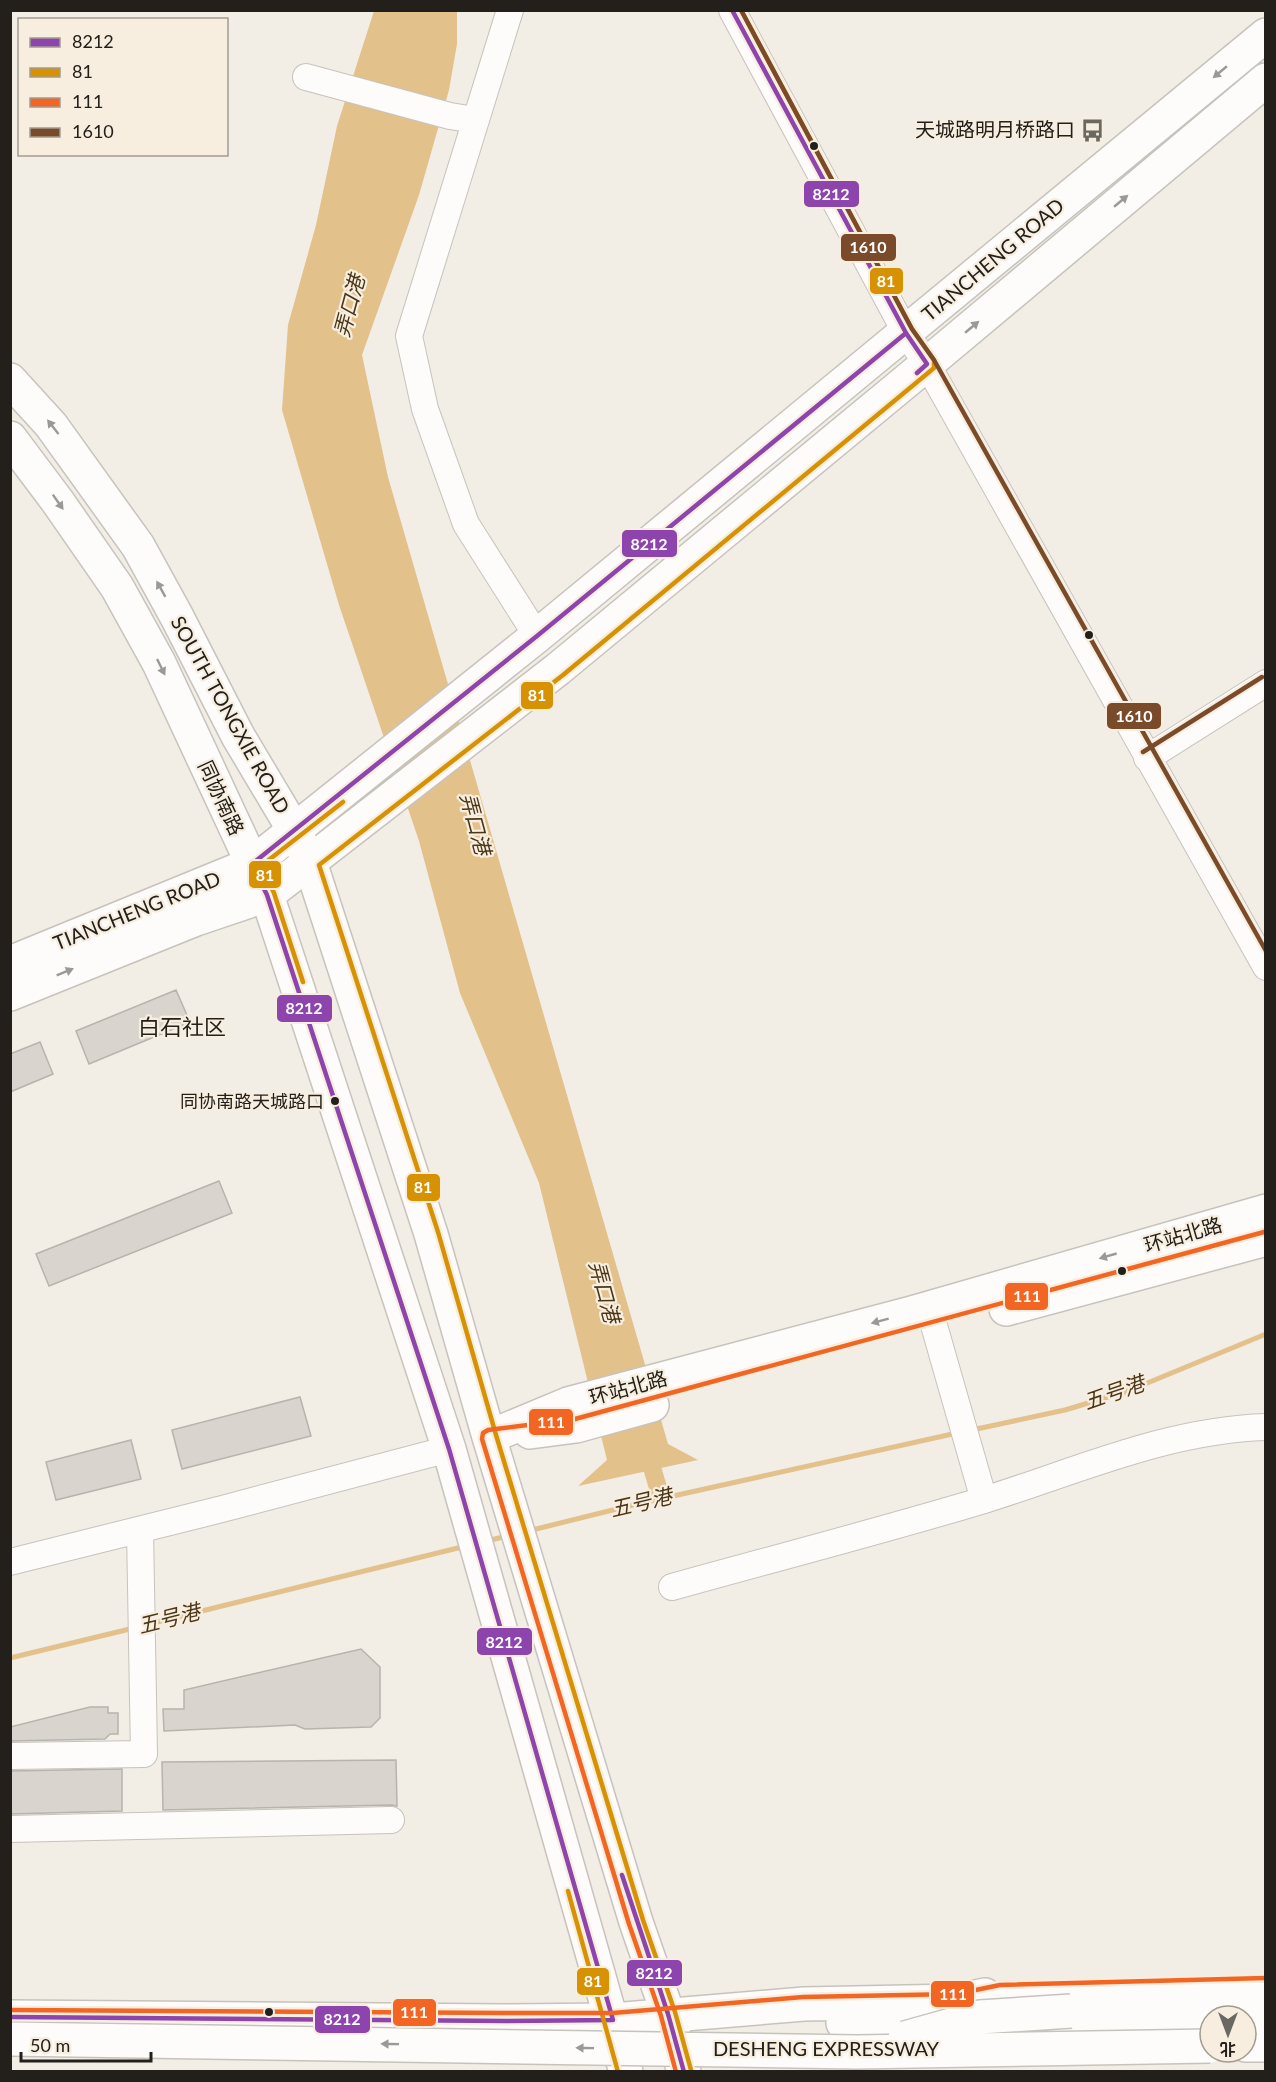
<svg xmlns="http://www.w3.org/2000/svg" width="1276" height="2082" font-family="Lato,'Noto Sans SC',sans-serif">
<rect width="100%" height="100%" fill="#f2ede5"/>
<!-- water -->
<path fill="#e3c18b" d="M 374,11 L 457,11 L 457,44 L 449,90 L 419,195 L 362,355 L 388,477 L 668,1444 L 698,1460 L 578,1486 L 607,1460 L 539,1183 L 460,993 L 419,841 L 339,605 L 282,410 L 288,325 L 316,225 L 337,126 Z"/>
<g fill="none" stroke-linecap="round" stroke-linejoin="round">
<!-- stream -->
<path stroke="#e3c18b" stroke-width="5" d="M 972,1430 L 1065,1410 L 1128,1391 L 1266,1334
M 528,1531 L 637,1504 L 957,1433
M 487,1541 L 507,1536
M 149,1624 L 466,1546
M 10,1658 L 134,1628"/>
<!-- canal -->
<path stroke="#e3c18b" stroke-width="18" d="M 646,1447 L 661,1498"/>
</g>
<!-- building -->
<path fill="#d9d5ce" stroke="#b7b3ad" stroke-width="1.5" d="M 176,990 L 190,1022 L 89,1064 L 76,1031 Z
M 40,1042 L 53,1074 L 10,1092 L 10,1054 Z
M 219,1181 L 232,1213 L 49,1286 L 36,1254 Z
M 300,1397 L 311,1436 L 182,1469 L 172,1430 Z
M 131,1440 L 141,1479 L 56,1500 L 46,1462 Z
M 361,1649 L 380,1667 L 380,1718 L 371,1727 L 305,1729 L 295,1725 L 164,1731 L 163,1709 L 184,1709 L 184,1690 Z
M 90,1707 L 108,1707 L 108,1713 L 118,1713 L 118,1734 L 110,1734 L 105,1739 L 10,1741 L 10,1727 Z
M 396,1760 L 397,1806 L 391,1805 L 163,1810 L 162,1762 Z
M 122,1769 L 122,1811 L 10,1814 L 10,1771 Z"/>
<g fill="none" stroke-linecap="round" stroke-linejoin="round">
<defs>
<path id="minor" d="M 510,10 L 409,336 L 425,409 L 466,524 L 537,636
M 732,10 L 906,333 L 927,364 L 1266,967
M 306,77 L 450,116 L 475,120
M 1147,758 L 1266,683
M 929,1308 L 984,1500
M 10,1562 L 222,1509 L 449,1449
M 672,1587 C 776,1558 881,1531 984,1500 C 1077,1471 1167,1430 1266,1427
M 10,1756 L 144,1754 L 140,1530
M 10,1829 L 391,1820"/>
<path id="major" d="M 10,380 L 51,425 L 138,546 L 177,617 L 238,736 L 294,830 L 310,862 L 431,1234 L 489,1437 L 636,1922 L 668,2014 L 684,2072
M 10,438 L 58,502 L 117,587 L 159,663 L 267,895 L 449,1449 L 626,2072
M 10,963 L 252,864 L 537,636 L 1266,35
M 10,994 L 196,919 L 267,895 L 558,669 L 927,364 L 1266,80
M 1006,1309 L 1266,1239
M 530,1432 L 576,1426 L 652,1405
M 489,1437 L 568,1404 L 912,1313 L 1266,1211
M 10,2017 L 506,2021 L 613,2020 L 804,2004 L 957,2001 L 985,1995
M 843,2023 L 988,2031 L 1210,2029
M 1246,2028 L 1266,2028"/>
<path id="highway" d="M 957,2001 L 1027,1998 L 1266,1999
M 1246,2045 L 1266,2045"/>
</defs>
<!-- minor casing -->
<use href="#minor" stroke="#c7c3bc" stroke-width="28"/>
<!-- major casing -->
<use href="#major" stroke="#c7c3bc" stroke-width="36"/>
<!-- highway casing -->
<use href="#highway" stroke="#c7c3bc" stroke-width="36"/>
<!-- minor -->
<use href="#minor" stroke="#fdfcfb" stroke-width="26"/>
<!-- major -->
<use href="#major" stroke="#fdfcfb" stroke-width="33"/>
<!-- highway -->
<use href="#highway" stroke="#fdfcfb" stroke-width="33"/>
<defs>
<path id="highway-bridge" d="M 905,2038 L 980,2017 L 1071,2011
M 10,2039 L 857,2052 L 1210,2046"/>
</defs>
<!-- highway-bridge casing -->
<use href="#highway-bridge" stroke="#c7c3bc" stroke-width="36" stroke-linecap="butt"/>
<!-- highway-bridge -->
<use href="#highway-bridge" stroke="#fdfcfb" stroke-width="33"/>
<defs>
<path id="bus-1" d="M 732,10 L 906,333 L 927,364 L 917,373
M 622,1875 L 668,2014 L 684,2072
M 10,2017 L 506,2021 L 613,2020 L 449,1449 L 267,895 L 252,864 L 537,636 L 906,333"/>
<path id="bus-2" d="M 303,982 L 274,893 L 261,866 L 343,802
M 568,1891 L 618,2072
M 691,2070 L 675,2012 L 643,1920 L 496,1435 L 438,1232 L 319,865 L 563,675 L 934,368 L 934,360 L 912,329 L 741,10"/>
<path id="bus-3" d="M 10,2010 L 506,2013 L 613,2013 L 803,1997 L 956,1994 L 1000,1985 L 1266,1978
M 676,2072 L 661,2016 L 629,1924 L 482,1439 L 483,1433 L 488,1430 L 575,1419 L 1264,1232"/>
<path id="bus-4" d="M 741,10 L 912,329 L 934,360 L 1266,951
M 1143,752 L 1262,677"/>
</defs>
<!-- bus-1 casing -->
<use href="#bus-1" stroke="#f7eee0" stroke-width="9"/>
<!-- bus-2 casing -->
<use href="#bus-2" stroke="#f7eee0" stroke-width="9"/>
<!-- bus-3 casing -->
<use href="#bus-3" stroke="#f7eee0" stroke-width="9"/>
<!-- bus-4 casing -->
<use href="#bus-4" stroke="#f7eee0" stroke-width="9"/>
<!-- bus-1 -->
<use href="#bus-1" stroke="#8e44ad" stroke-width="4.5"/>
<!-- bus-2 -->
<use href="#bus-2" stroke="#d79204" stroke-width="4.5"/>
<!-- bus-3 -->
<use href="#bus-3" stroke="#f26522" stroke-width="4.5"/>
<!-- bus-4 -->
<use href="#bus-4" stroke="#7a4b2a" stroke-width="4.5"/>
</g>
<!-- one-way arrows -->
<defs><path id="oneway-solid" d="M-6-.8H1V-3.2L6.5 0L1 3.2V.8H-6Z" transform="scale(1.5)"/></defs>
<g fill="#9b9996">
<use href="#oneway-solid" transform="translate(1220 72) rotate(140)"/>
<use href="#oneway-solid" transform="translate(1121 201) rotate(-40)"/>
<use href="#oneway-solid" transform="translate(972 327) rotate(-40)"/>
<use href="#oneway-solid" transform="translate(53 427) rotate(-128)"/>
<use href="#oneway-solid" transform="translate(58 502) rotate(55)"/>
<use href="#oneway-solid" transform="translate(161 589) rotate(-119)"/>
<use href="#oneway-solid" transform="translate(161 667) rotate(64)"/>
<use href="#oneway-solid" transform="translate(65 972) rotate(-22)"/>
<use href="#oneway-solid" transform="translate(1108 1256) rotate(164)"/>
<use href="#oneway-solid" transform="translate(880 1321) rotate(165)"/>
<use href="#oneway-solid" transform="translate(390 2044) rotate(-179)"/>
<use href="#oneway-solid" transform="translate(585 2048) rotate(-179)"/>
</g>
<!-- icons -->
<defs>
<symbol id="bus-bare" viewBox="-9 -9 18 18"><path d="M-5-6H5V4H4V6H2V4H-2V6H-4V4H-5ZM-3.5-4V0h7V-4ZM-3.5 1.2v1.5H-2V1.2ZM2 1.2v1.5H3.5V1.2Z" fill="#6b6862" stroke="#f7eee0" stroke-width="2.5" paint-order="stroke"/></symbol>
</defs>
<g fill-rule="evenodd">
<use href="#bus-bare" x="1076" y="114" width="33" height="33"/>
</g>
<!-- markers -->
<g fill="#23201b" stroke="#f7eee0" stroke-width="2">
<circle cx="814" cy="146" r="5"/>
<circle cx="1089" cy="635" r="5"/>
<circle cx="335" cy="1101" r="5"/>
<circle cx="1122" cy="1271" r="5"/>
<circle cx="269" cy="2012" r="5"/>
</g>
<g text-anchor="middle" stroke-width="4.5" stroke-linejoin="round" paint-order="stroke">
<!-- bus labels -->
<g font-size="18" fill="#23201b" stroke="#f7eee0" text-anchor="end">
<text x="324" y="1108">同协南路天城路口</text>
</g>
<!-- poi labels -->
<g font-size="20" fill="#23201b" stroke="#f7eee0" text-anchor="end">
<text x="1075" y="137">天城路明月桥路口</text>
</g>
<!-- street labels -->
<g font-size="20" fill="#23201b" stroke="#f7eee0">
<text transform="translate(993 260) rotate(-40)" y="7">TIANCHENG ROAD</text>
<text transform="translate(230 715) rotate(61)" y="7">SOUTH TONGXIE ROAD</text>
<text transform="translate(221 798) rotate(65)" y="7">同协南路</text>
<text transform="translate(137 911) rotate(-22)" y="7">TIANCHENG ROAD</text>
<text transform="translate(1183 1235) rotate(-16)" y="7">环站北路</text>
<text transform="translate(628 1388) rotate(-15)" y="7">环站北路</text>
<text x="826" y="2056">DESHENG EXPRESSWAY</text>
</g>
<!-- water labels -->
<g font-size="21" font-style="italic" fill="#4b3717" stroke="#f7eee0">
<text transform="translate(350 306) rotate(-75)" y="7">弄口港</text>
<text transform="translate(475 824) rotate(75)" y="7">弄口港</text>
<text transform="translate(604 1292) rotate(75)" y="7">弄口港</text>
<text transform="translate(1114 1393) rotate(-19)" y="7">五号港</text>
<text transform="translate(641 1503) rotate(-13)" y="7">五号港</text>
<text transform="translate(169 1619) rotate(-14)" y="7">五号港</text>
</g>
<!-- quarter labels -->
<g font-size="22" fill="#23201b" stroke="#f7eee0">
<text x="182" y="1035">白石社区</text>
</g>
</g>
<g stroke="#f7eee0" stroke-width="2">
<rect x="803" y="180" width="57" height="28" rx="6" fill="#8e44ad"/>
<rect x="840" y="233" width="57" height="29" rx="6" fill="#7a4b2a"/>
<rect x="869" y="267" width="35" height="28" rx="6" fill="#d79204"/>
<rect x="621" y="529" width="57" height="29" rx="6" fill="#8e44ad"/>
<rect x="520" y="681" width="34" height="29" rx="6" fill="#d79204"/>
<rect x="1106" y="702" width="56" height="28" rx="6" fill="#7a4b2a"/>
<rect x="248" y="860" width="34" height="29" rx="6" fill="#d79204"/>
<rect x="276" y="994" width="57" height="29" rx="6" fill="#8e44ad"/>
<rect x="406" y="1173" width="35" height="29" rx="6" fill="#d79204"/>
<rect x="1004" y="1282" width="45" height="29" rx="6" fill="#f26522"/>
<rect x="528" y="1408" width="46" height="28" rx="6" fill="#f26522"/>
<rect x="476" y="1627" width="57" height="29" rx="6" fill="#8e44ad"/>
<rect x="626" y="1959" width="57" height="28" rx="6" fill="#8e44ad"/>
<rect x="576" y="1967" width="34" height="29" rx="6" fill="#d79204"/>
<rect x="930" y="1980" width="45" height="28" rx="6" fill="#f26522"/>
<rect x="392" y="1998" width="45" height="29" rx="6" fill="#f26522"/>
<rect x="314" y="2005" width="57" height="29" rx="6" fill="#8e44ad"/>
</g>
<g font-size="16" text-anchor="middle" font-weight="bold" fill="#fff">
<text x="831" y="200">8212</text>
<text x="868" y="253">1610</text>
<text x="886" y="287">81</text>
<text x="649" y="550">8212</text>
<text x="537" y="701">81</text>
<text x="1134" y="722">1610</text>
<text x="265" y="881">81</text>
<text x="304" y="1014">8212</text>
<text x="423" y="1193">81</text>
<text x="1027" y="1302">111</text>
<text x="551" y="1428">111</text>
<text x="504" y="1648">8212</text>
<text x="654" y="1979">8212</text>
<text x="593" y="1987">81</text>
<text x="953" y="2000">111</text>
<text x="414" y="2018">111</text>
<text x="342" y="2025">8212</text>
</g>
<!-- border -->
<rect width="1276" height="2082" fill="none" stroke="#23201b" stroke-width="24"/>
<!-- legend -->
<rect x="18" y="18" width="210" height="138" fill="#f7eee0" stroke="#a29c91" stroke-width="1.5"/>
<rect x="30" y="38" width="30" height="9" fill="#8e44ad" stroke="#a29c91" stroke-width="1.5"/>
<text x="72" y="48" font-size="18" fill="#23201b">8212</text>
<rect x="30" y="68" width="30" height="9" fill="#d79204" stroke="#a29c91" stroke-width="1.5"/>
<text x="72" y="78" font-size="18" fill="#23201b">81</text>
<rect x="30" y="98" width="30" height="9" fill="#f26522" stroke="#a29c91" stroke-width="1.5"/>
<text x="72" y="108" font-size="18" fill="#23201b">111</text>
<rect x="30" y="128" width="30" height="9" fill="#7a4b2a" stroke="#a29c91" stroke-width="1.5"/>
<text x="72" y="138" font-size="18" fill="#23201b">1610</text>
<!-- north arrow -->
<g transform="translate(1228 2034) rotate(180)"><circle r="28" fill="#f7eee0" stroke="#a29c91" stroke-width="1.5"/>
<path d="M0-4.5L10 22L0 15L-10 22Z" fill="#6b6862"/>
<text y="-9" font-size="16" font-weight="bold" text-anchor="middle" fill="#23201b">北</text>
</g>
<!-- scale -->
<path d="M21 2052v9h130v-9" fill="none" stroke="#23201b" stroke-width="3"/>
<text x="30" y="2052" font-size="18" fill="#23201b" stroke="#f7eee0" stroke-width="4.5" paint-order="stroke">50 m</text>
</svg>
